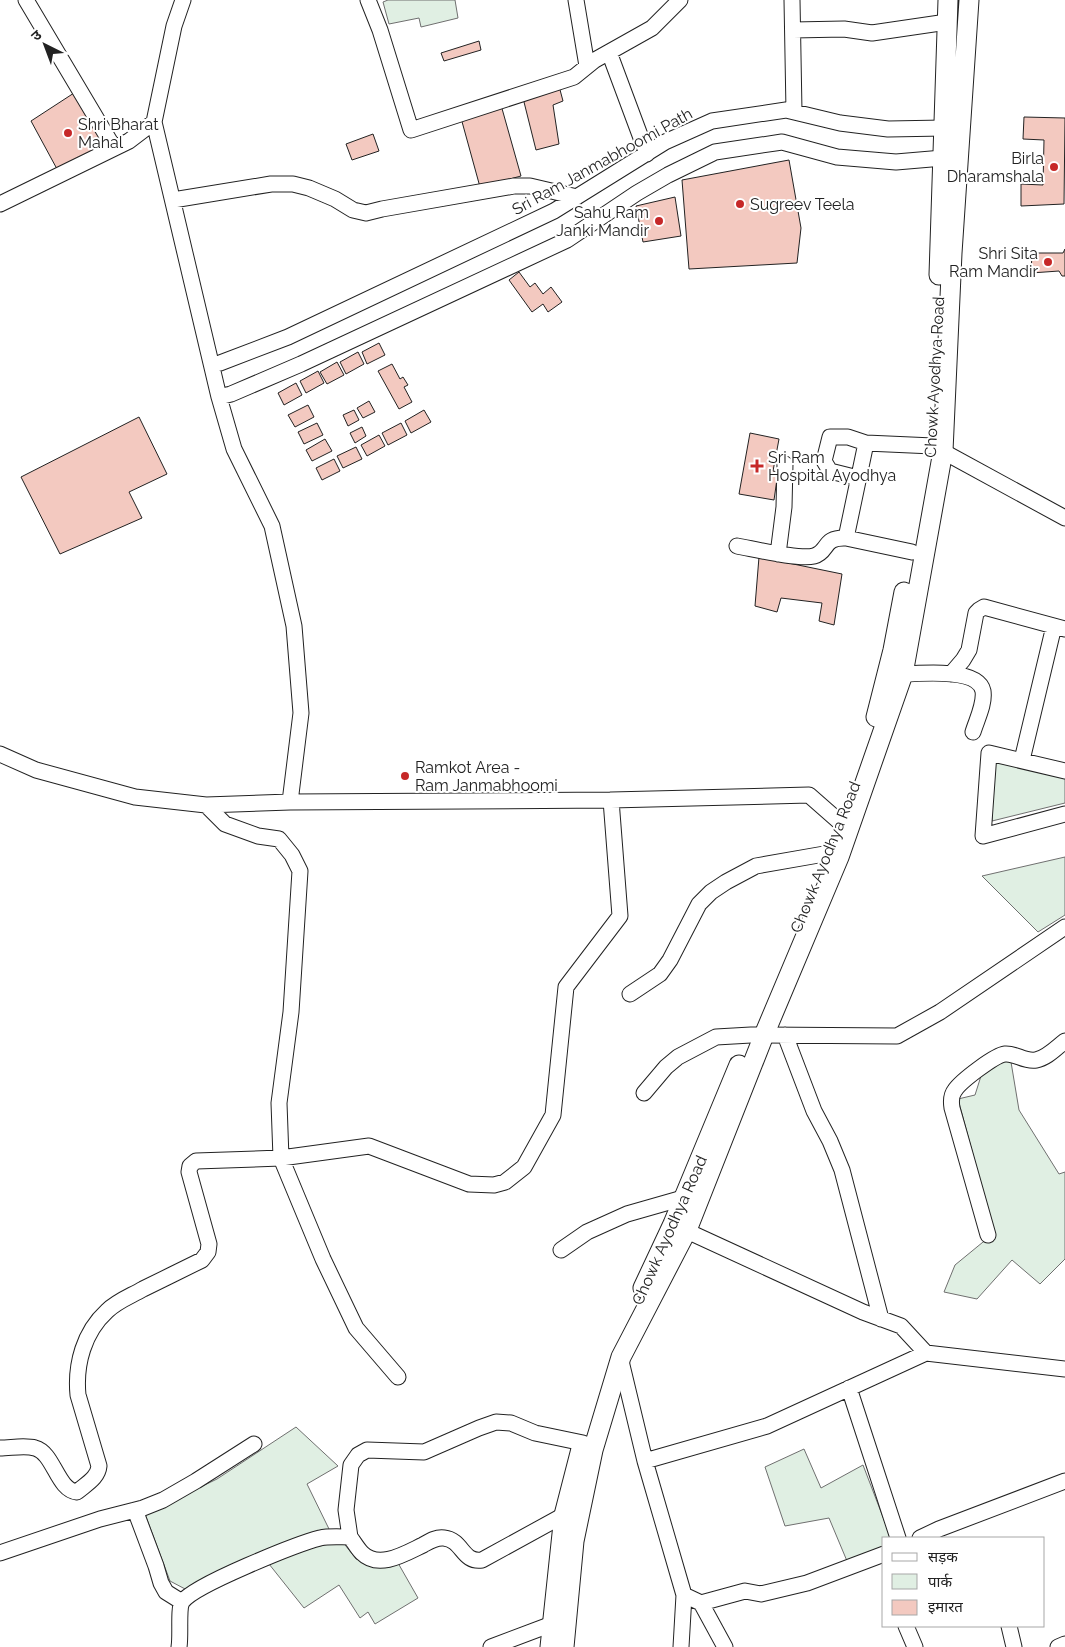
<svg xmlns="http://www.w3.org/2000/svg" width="1065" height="1647" font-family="Raleway,'Noto Sans Devanagari',sans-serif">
<rect width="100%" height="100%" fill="#fff"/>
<!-- green -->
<path fill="#e0efe3" stroke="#6f6f6f" d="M 388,0 L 455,0 L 458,18 L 421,27 L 419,18 L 389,24 L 383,2 Z
M 993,758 L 1065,778 L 1065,803 L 992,821 Z
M 1065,857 L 1065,915 L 1038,932 L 982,876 Z
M 1002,1060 L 1011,1062 L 1019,1110 L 1059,1174 L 1065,1172 L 1065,1259 L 1040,1284 L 1012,1260 L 977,1299 L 944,1292 L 955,1265 L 994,1233 L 958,1099 L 975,1095 L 981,1076 Z
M 296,1427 L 338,1466 L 307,1484 L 330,1531 L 187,1590 L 170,1581 L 145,1514 L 217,1479 Z
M 804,1449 L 821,1488 L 863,1465 L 891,1538 L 884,1538 L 884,1547 L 847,1561 L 829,1518 L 785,1526 L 765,1467 Z
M 342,1541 L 356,1559 L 369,1562 L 398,1563 L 418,1598 L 375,1624 L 368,1612 L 360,1618 L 339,1585 L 304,1608 L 269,1564 L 310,1548 Z"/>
<!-- building -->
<path fill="#f3c9c0" stroke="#222" d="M 479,41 L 481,50 L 444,61 L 441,53 Z
M 559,86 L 563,101 L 553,105 L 559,144 L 536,150 L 523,98 Z
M 74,93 L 105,144 L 57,169 L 31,121 Z
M 501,105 L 521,176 L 480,187 L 461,118 Z
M 1024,117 L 1065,118 L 1064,204 L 1021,206 L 1021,184 L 1043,185 L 1044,140 L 1023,139 Z
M 373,134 L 379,151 L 352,160 L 346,144 Z
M 789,160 L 801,228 L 797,263 L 689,269 L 682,180 Z
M 675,197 L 681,236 L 643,242 L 636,206 Z
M 1065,249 L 1065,276 L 1062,276 L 1059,271 L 1031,273 L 1032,253 L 1063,253 Z
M 519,272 L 530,287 L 535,283 L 543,294 L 551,287 L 562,302 L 548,312 L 543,304 L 532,312 L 509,280 Z
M 379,343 L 385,355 L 367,364 L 362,352 Z
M 358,352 L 364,364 L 346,374 L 340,362 Z
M 337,362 L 344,375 L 327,384 L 320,372 Z
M 392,364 L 400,379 L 403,377 L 408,385 L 404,387 L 412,402 L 399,409 L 378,371 Z
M 318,371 L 324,383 L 306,393 L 300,381 Z
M 296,383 L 302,395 L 284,405 L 278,393 Z
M 369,401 L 375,412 L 363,418 L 357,408 Z
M 308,405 L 314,417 L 295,427 L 288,415 Z
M 354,410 L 359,420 L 348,426 L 343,415 Z
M 424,410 L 431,422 L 411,433 L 405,421 Z
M 139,417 L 167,474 L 129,492 L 142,518 L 60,554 L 21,477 Z
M 317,423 L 323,435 L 304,444 L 298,432 Z
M 401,423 L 407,435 L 388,445 L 382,433 Z
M 362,427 L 366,436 L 355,443 L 350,433 Z
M 750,433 L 779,439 L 773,471 L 778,472 L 774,500 L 739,494 Z
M 379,435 L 385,446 L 367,456 L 361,445 Z
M 325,439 L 332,451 L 312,461 L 306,450 Z
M 356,447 L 362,459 L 343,468 L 337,456 Z
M 334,459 L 340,471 L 322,480 L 316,468 Z
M 759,557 L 842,574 L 834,625 L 819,621 L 822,603 L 781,598 L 777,612 L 755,606 Z"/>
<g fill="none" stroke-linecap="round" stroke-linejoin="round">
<defs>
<path id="minor" d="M 26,0 L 114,148
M 183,0 L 174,26 L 154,122 L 219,397 L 234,449 L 272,526 L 294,626 L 301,713 L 290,802
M 368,0 L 380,30 L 411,130 L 574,77 L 595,60 L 652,28 L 680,0
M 576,0 L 587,66
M 792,0 L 794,111
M 793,30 L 844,29 L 872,33 L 947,22
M 609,52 L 647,154
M 173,200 L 271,184 L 293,184 L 309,188 L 335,199 L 353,210 L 366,213 L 382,209 L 514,186 L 530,186 L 577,197
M 0,204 L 129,141 L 154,122
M 212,365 L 220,363 L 288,337 L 554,211 L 665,142 L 712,121 L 786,110 L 840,123 L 888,129 L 944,128
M 219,397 L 231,394 L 301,364 L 567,240 L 637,193 L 668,175 L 715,152 L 782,142 L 837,157 L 896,162 L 943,158
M 858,478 L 830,471 L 824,461 L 830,437 L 848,437 L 866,443
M 737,546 C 754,549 799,560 814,556 C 829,552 822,537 846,538
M 912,552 L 846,538 L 866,443 L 933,446 L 1065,518
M 778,554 L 784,507 L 785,464
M 951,674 L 963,660 L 969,650 L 976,613 L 979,610 L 984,607 L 1065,629
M 893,675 C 912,674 978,666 983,691 C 985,704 977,719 973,732
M 0,754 L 36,770 L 135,797 L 206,805 L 290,802 L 611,800 L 809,795 L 842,824
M 1022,760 L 1054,626
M 1065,771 L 989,753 L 983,836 L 1065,814
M 206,805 L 225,824 L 258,836 L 279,839 L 292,855 L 300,871 L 291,1012 L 279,1103 L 281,1158 L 323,1259 L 356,1328 L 398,1377
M 630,994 L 660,974 L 670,960 L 699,904 L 711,892 L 726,882 L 756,866 L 830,853
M 785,1035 L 814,1111 L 830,1141 L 842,1170 L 881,1319
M 644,1093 L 666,1067 L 678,1057 L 716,1037 L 751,1035 L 897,1036 L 940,1012 L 1065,927
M 988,1235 L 952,1108 C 951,1102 951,1095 955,1090 C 961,1081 995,1055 1005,1054 C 1016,1053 1024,1062 1036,1060 C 1047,1058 1056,1048 1065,1041
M 561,1250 L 587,1232 L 627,1214 L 683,1198
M 926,1353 L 1065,1369
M 620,1357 L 645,1461 L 767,1426 L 926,1353 L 901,1326 L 863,1312 L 676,1226
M 849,1388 L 898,1538
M 0,1448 C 11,1448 25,1445 35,1448 C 54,1453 57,1490 77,1492 C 86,1484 98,1478 99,1466 L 78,1395 C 75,1364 84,1332 107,1311 C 117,1301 131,1296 143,1289 C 163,1279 182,1270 202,1260 L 208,1252 L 209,1244 L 189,1172 L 190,1166 L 196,1161 L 281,1158 L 369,1146 L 469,1184 L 494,1185 L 505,1182 L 524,1167 L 553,1115 L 566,987 L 620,916 L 611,800
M 645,1461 L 684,1595 L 681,1647
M 135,1510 L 156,1566 L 161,1583 L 166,1592 L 182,1602
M 350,1537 L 346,1510 L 351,1465 L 358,1455 L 367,1450 L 424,1452 L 479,1428 L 496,1422 L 511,1423 L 535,1433 L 583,1443
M 920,1538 L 939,1529 L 1065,1481
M 0,1553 L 100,1519 L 143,1508 L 163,1500 L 196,1481 L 254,1444
M 684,1595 L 701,1603 L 745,1591 L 761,1594 L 807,1583 L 884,1554
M 701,1603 L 725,1647
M 906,1626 L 915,1647
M 1009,1626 L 1014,1647
M 179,1647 C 181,1636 178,1609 182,1602 C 194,1585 297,1544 320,1538 C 329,1536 340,1537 350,1537 C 354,1542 357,1548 362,1553 C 379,1570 406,1553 423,1545 C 430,1541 436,1537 444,1538 C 463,1540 462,1563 482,1560 L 564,1515
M 491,1647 L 552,1624
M 1058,1647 L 1065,1644"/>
<path id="major" d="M 939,275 L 948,0
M 876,717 L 893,650 L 904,592
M 643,1288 L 673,1224 L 739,1065
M 550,1647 L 564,1515 L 581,1449
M 564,1647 L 574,1541 L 593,1450 L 621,1357 L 687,1230 L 764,1035 L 839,857 L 903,674 L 943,451 L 952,253 L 969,0"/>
</defs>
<!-- minor casing -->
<use href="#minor" stroke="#222" stroke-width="17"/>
<!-- major casing -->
<use href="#major" stroke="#222" stroke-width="21"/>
<!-- minor -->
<use href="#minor" stroke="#fff" stroke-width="15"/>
<!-- major -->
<use href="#major" stroke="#fff" stroke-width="19"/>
</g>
<!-- markers -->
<g fill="#c62828" stroke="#fff" stroke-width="2">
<circle cx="68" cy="133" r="5"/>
<circle cx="1054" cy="167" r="5"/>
<circle cx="740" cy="204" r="5"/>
<circle cx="659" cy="221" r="5"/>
<circle cx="1048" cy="262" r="5"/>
<path d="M754.5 458.5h5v5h5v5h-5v5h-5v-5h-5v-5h5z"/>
<circle cx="405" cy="776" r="5"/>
</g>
<g text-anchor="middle" stroke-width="4" stroke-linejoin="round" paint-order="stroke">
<!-- poi labels -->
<g font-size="16" fill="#222" stroke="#fff" text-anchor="start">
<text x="78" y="130">Shri Bharat<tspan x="78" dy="18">Mahal</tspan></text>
<text x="1044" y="164" text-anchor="end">Birla<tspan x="1044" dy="18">Dharamshala</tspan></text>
<text x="750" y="210">Sugreev Teela</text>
<text x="649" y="218" text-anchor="end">Sahu Ram<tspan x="649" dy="18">Janki Mandir</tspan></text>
<text x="1038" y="259" text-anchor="end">Shri Sita<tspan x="1038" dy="18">Ram Mandir</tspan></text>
<text x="768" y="463">Sri Ram<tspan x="768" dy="18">Hospital Ayodhya</tspan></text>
<text x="415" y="773">Ramkot Area -<tspan x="415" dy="18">Ram Janmabhoomi</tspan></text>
</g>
<!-- street labels -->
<g font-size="16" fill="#222" stroke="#fff">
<text transform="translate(602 161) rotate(-29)" y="6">Sri Ram Janmabhoomi Path</text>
<text transform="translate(934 377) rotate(-87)" y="6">Chowk Ayodhya Road</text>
<text transform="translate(825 857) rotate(-68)" y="6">Chowk Ayodhya Road</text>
<text transform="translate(669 1230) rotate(-66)" y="6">Chowk Ayodhya Road</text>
</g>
</g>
<!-- legend -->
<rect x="882" y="1537" width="162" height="90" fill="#ffffff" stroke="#a7a7a7"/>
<rect x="892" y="1553" width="25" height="8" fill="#ffffff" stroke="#a7a7a7"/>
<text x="928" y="1562" font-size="15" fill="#222222">सड़क</text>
<rect x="892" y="1574" width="25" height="15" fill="#e0efe3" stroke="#a7a7a7"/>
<text x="928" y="1587" font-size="15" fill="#222222">पार्क</text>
<rect x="892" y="1600" width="25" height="15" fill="#f3c9c0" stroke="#a7a7a7"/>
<text x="928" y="1612" font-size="15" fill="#222222">इमारत</text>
<!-- north arrow -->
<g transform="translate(45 45) rotate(318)" stroke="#ffffff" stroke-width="4" paint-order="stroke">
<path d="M0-4L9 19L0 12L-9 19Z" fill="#222222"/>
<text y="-8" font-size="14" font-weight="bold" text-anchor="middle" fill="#222222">उ</text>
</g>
</svg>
